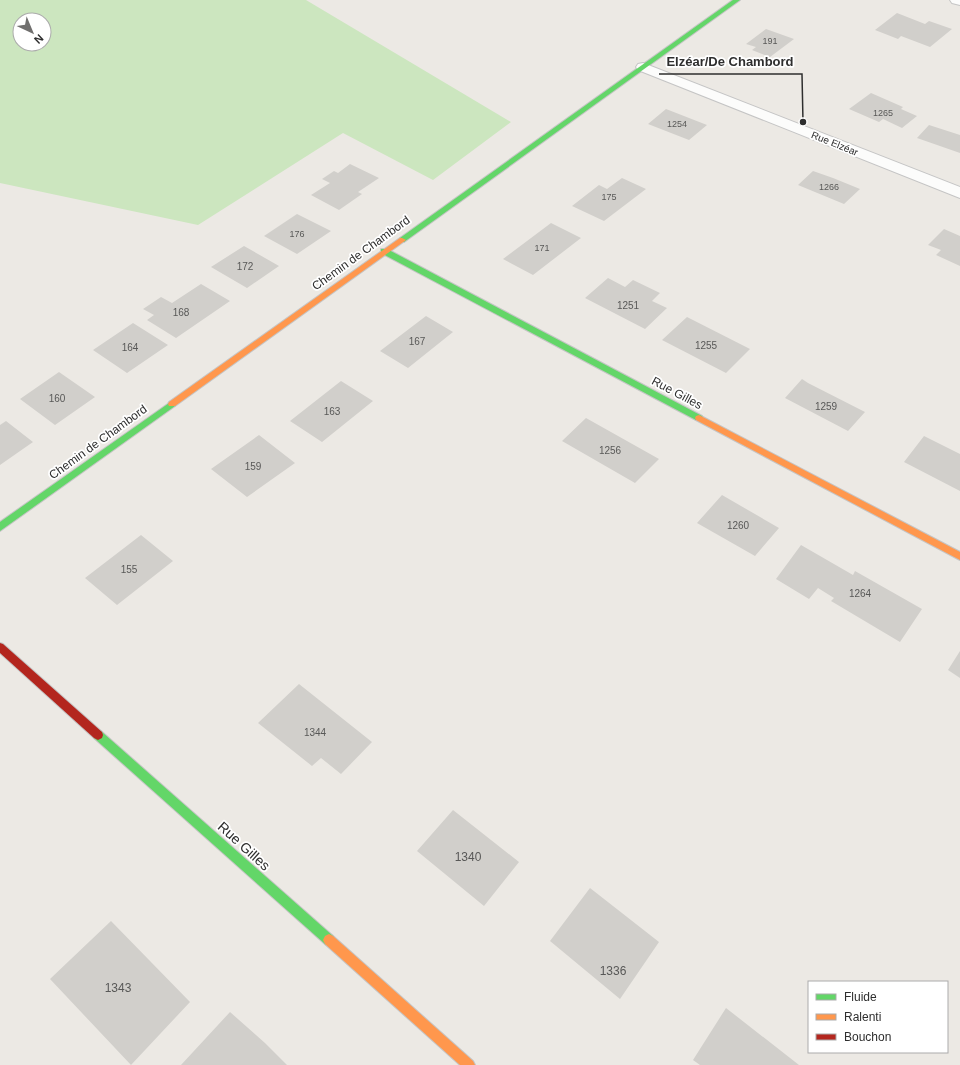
<svg xmlns="http://www.w3.org/2000/svg" width="960" height="1065" font-family="Arial,sans-serif">
<rect width="100%" height="100%" fill="#ece9e4"/>
<!-- green -->
<path fill="#cce6bf" fill-rule="evenodd" d="M 0,0 L 306,0 L 511,122 L 433,180 L 343,133 L 198,225 L 0,183 ZM 20,20 L 44,20 L 44,44 L 20,44 Z"/>
<!-- building -->
<path fill="#d1cfcb" d="M 897,13 L 925,24 L 929,21 L 952,29 L 930,47 L 901,36 L 898,39 L 875,30 Z
M 766,29 L 794,39 L 770,57 L 752,50 L 756,47 L 746,44 Z
M 871,93 L 903,107 L 901,109 L 917,116 L 902,128 L 883,119 L 879,122 L 849,109 Z
M 666,109 L 707,125 L 689,140 L 648,124 Z
M 929,125 L 960,135 L 960,153 L 917,138 Z
M 350,164 L 379,178 L 358,192 L 362,194 L 339,210 L 311,195 L 330,183 L 322,179 L 334,171 L 338,173 Z
M 813,171 L 833,178 L 860,189 L 844,204 L 798,185 Z
M 622,178 L 646,189 L 604,221 L 572,206 L 599,185 L 607,189 Z
M 297,214 L 331,231 L 297,254 L 264,236 Z
M 551,223 L 581,238 L 533,275 L 503,259 Z
M 944,229 L 960,236 L 960,266 L 936,255 L 941,250 L 928,245 Z
M 244,246 L 279,266 L 247,288 L 211,267 Z
M 608,278 L 625,287 L 633,280 L 660,293 L 652,301 L 667,308 L 645,329 L 585,298 Z
M 201,284 L 230,301 L 176,338 L 147,320 L 154,315 L 143,309 L 161,297 L 172,303 Z
M 426,316 L 453,332 L 408,368 L 380,351 Z
M 687,317 L 750,349 L 726,373 L 662,340 Z
M 133,323 L 168,345 L 127,373 L 93,350 Z
M 59,372 L 95,397 L 55,425 L 20,399 Z
M 802,379 L 808,383 L 865,412 L 848,431 L 785,398 Z
M 341,381 L 373,401 L 322,442 L 290,421 Z
M 586,418 L 659,459 L 635,483 L 562,441 Z
M 6,421 L 33,442 L 0,465 L 0,425 Z
M 259,435 L 295,463 L 247,497 L 211,469 Z
M 924,436 L 960,454 L 960,491 L 904,462 Z
M 722,495 L 779,528 L 755,556 L 697,523 Z
M 141,535 L 173,561 L 117,605 L 85,578 Z
M 801,545 L 853,575 L 855,571 L 922,609 L 900,642 L 831,601 L 834,598 L 818,588 L 809,599 L 776,579 Z
M 960,651 L 960,678 L 948,670 Z
M 299,684 L 372,742 L 341,774 L 321,758 L 312,766 L 258,723 Z
M 453,810 L 519,862 L 484,906 L 417,851 Z
M 590,888 L 659,942 L 620,999 L 550,941 Z
M 111,921 L 190,1002 L 131,1065 L 50,979 Z
M 726,1008 L 799,1065 L 700,1065 L 693,1060 Z
M 230,1012 L 265,1043 L 287,1065 L 181,1065 Z"/>
<g fill="none" stroke-linecap="round" stroke-linejoin="round">
<defs>
<path id="street" d="M 950,0 L 960,0 L 960,5 L 952,3 Z
M 643,63 L 960,187 L 960,198 L 638,70 L 636,67 L 638,64 Z"/>
<path id="fast" d="M 733,0 L 740,0 L 404,242 L 400,242 L 400,238 Z
M 381,249 L 387,249 L 702,416 L 703,418 L 702,420 L 696,420 L 381,253 Z
M 172,401 L 175,402 L 176,404 L 175,406 L 0,531 L 0,522 Z
M 98,730 L 102,732 L 333,936 L 335,940 L 333,944 L 329,946 L 325,944 L 94,738 L 93,735 L 94,732 Z"/>
<path id="slow" d="M 400,238 L 402,238 L 406,240 L 175,406 L 169,406 L 168,404 L 169,402 Z
M 699,415 L 960,552 L 960,560 L 696,420 L 695,418 L 696,416 Z
M 329,934 L 333,936 L 473,1061 L 475,1065 L 460,1065 L 325,944 L 323,940 L 325,936 Z"/>
<path id="jam" d="M 0,643 L 3,644 L 102,732 L 103,735 L 102,738 L 98,740 L 94,738 L 0,653 Z"/>
</defs>
<!-- street casing -->
<use href="#street" stroke="#c5c5c5" stroke-width="2"/>
<!-- fast casing -->
<use href="#fast" stroke="#c5c5c5" stroke-width="2"/>
<!-- slow casing -->
<use href="#slow" stroke="#c5c5c5" stroke-width="2"/>
<!-- jam casing -->
<use href="#jam" stroke="#c5c5c5" stroke-width="2"/>
<!-- street -->
<use href="#street" fill="#fcfcfb" fill-rule="evenodd"/>
<!-- fast -->
<use href="#fast" fill="#63d668" fill-rule="evenodd"/>
<!-- slow -->
<use href="#slow" fill="#ff974d" fill-rule="evenodd"/>
<!-- jam -->
<use href="#jam" fill="#b3261e" fill-rule="evenodd"/>
</g>
<g text-anchor="middle" stroke-width="3.5" stroke-linejoin="round" paint-order="stroke">
<!-- far-number labels -->
<g font-size="9" fill="#585857">
<text x="770" y="44">191</text>
<text x="883" y="116">1265</text>
<text x="677" y="127">1254</text>
<text x="829" y="190">1266</text>
<text x="609" y="200">175</text>
<text x="297" y="237">176</text>
<text x="542" y="251">171</text>
</g>
<!-- far-street labels -->
<g font-size="10" fill="#2e2e2e" stroke="#fff">
<text transform="translate(835 143) rotate(22)" y="4">Rue Elzéar</text>
</g>
<!-- number labels -->
<g font-size="10" fill="#585857">
<text x="245" y="270">172</text>
<text x="628" y="309">1251</text>
<text x="181" y="316">168</text>
<text x="417" y="345">167</text>
<text x="706" y="349">1255</text>
<text x="130" y="351">164</text>
<text x="57" y="402">160</text>
<text x="826" y="410">1259</text>
<text x="332" y="415">163</text>
<text x="610" y="454">1256</text>
<text x="253" y="470">159</text>
<text x="738" y="529">1260</text>
<text x="129" y="573">155</text>
<text x="860" y="597">1264</text>
<text x="315" y="736">1344</text>
</g>
<!-- street labels -->
<g font-size="12" fill="#2e2e2e" stroke="#fff">
<text transform="translate(361 253) rotate(-36)" y="4">Chemin de Chambord</text>
<text transform="translate(677 393) rotate(28)" y="4">Rue Gilles</text>
<text transform="translate(98 442) rotate(-36)" y="4">Chemin de Chambord</text>
</g>
<!-- near-number labels -->
<g font-size="12" fill="#585857">
<text x="468" y="861">1340</text>
<text x="613" y="975">1336</text>
<text x="118" y="992">1343</text>
</g>
<!-- near-street labels -->
<g font-size="14" fill="#2e2e2e" stroke="#fff">
<text transform="translate(244 846) rotate(42)" y="5">Rue Gilles</text>
</g>
</g>
<!-- callouts -->
<path fill="none" stroke="#2e2e2e" stroke-width="1.5" d="M803 122L802 74H659"/>
<circle fill="#2e2e2e" stroke="#fff" stroke-width="1.5" cx="803" cy="122" r="4"/>
<g font-size="13" text-anchor="middle" font-weight="bold" fill="#2e2e2e" stroke="#fff" stroke-width="3.5" stroke-linejoin="round" paint-order="stroke">
<text x="730" y="66">Elzéar/De Chambord</text>
</g>
<!-- legend -->
<rect x="808" y="981" width="140" height="72" fill="#ffffff" stroke="#ababab"/>
<rect x="816" y="994" width="20" height="6" fill="#63d668" stroke="#ababab"/>
<text x="844" y="1001" font-size="12" fill="#2e2e2e">Fluide</text>
<rect x="816" y="1014" width="20" height="6" fill="#ff974d" stroke="#ababab"/>
<text x="844" y="1021" font-size="12" fill="#2e2e2e">Ralenti</text>
<rect x="816" y="1034" width="20" height="6" fill="#b3261e" stroke="#ababab"/>
<text x="844" y="1041" font-size="12" fill="#2e2e2e">Bouchon</text>
<!-- north arrow -->
<g transform="translate(32 32) rotate(136)"><circle r="19" fill="#ffffff" stroke="#ababab"/>
<path d="M0-3L7 15L0 10L-7 15Z" fill="#706f6e"/>
<text y="-6" font-size="11" font-weight="bold" text-anchor="middle" fill="#2e2e2e">N</text>
</g>
</svg>
